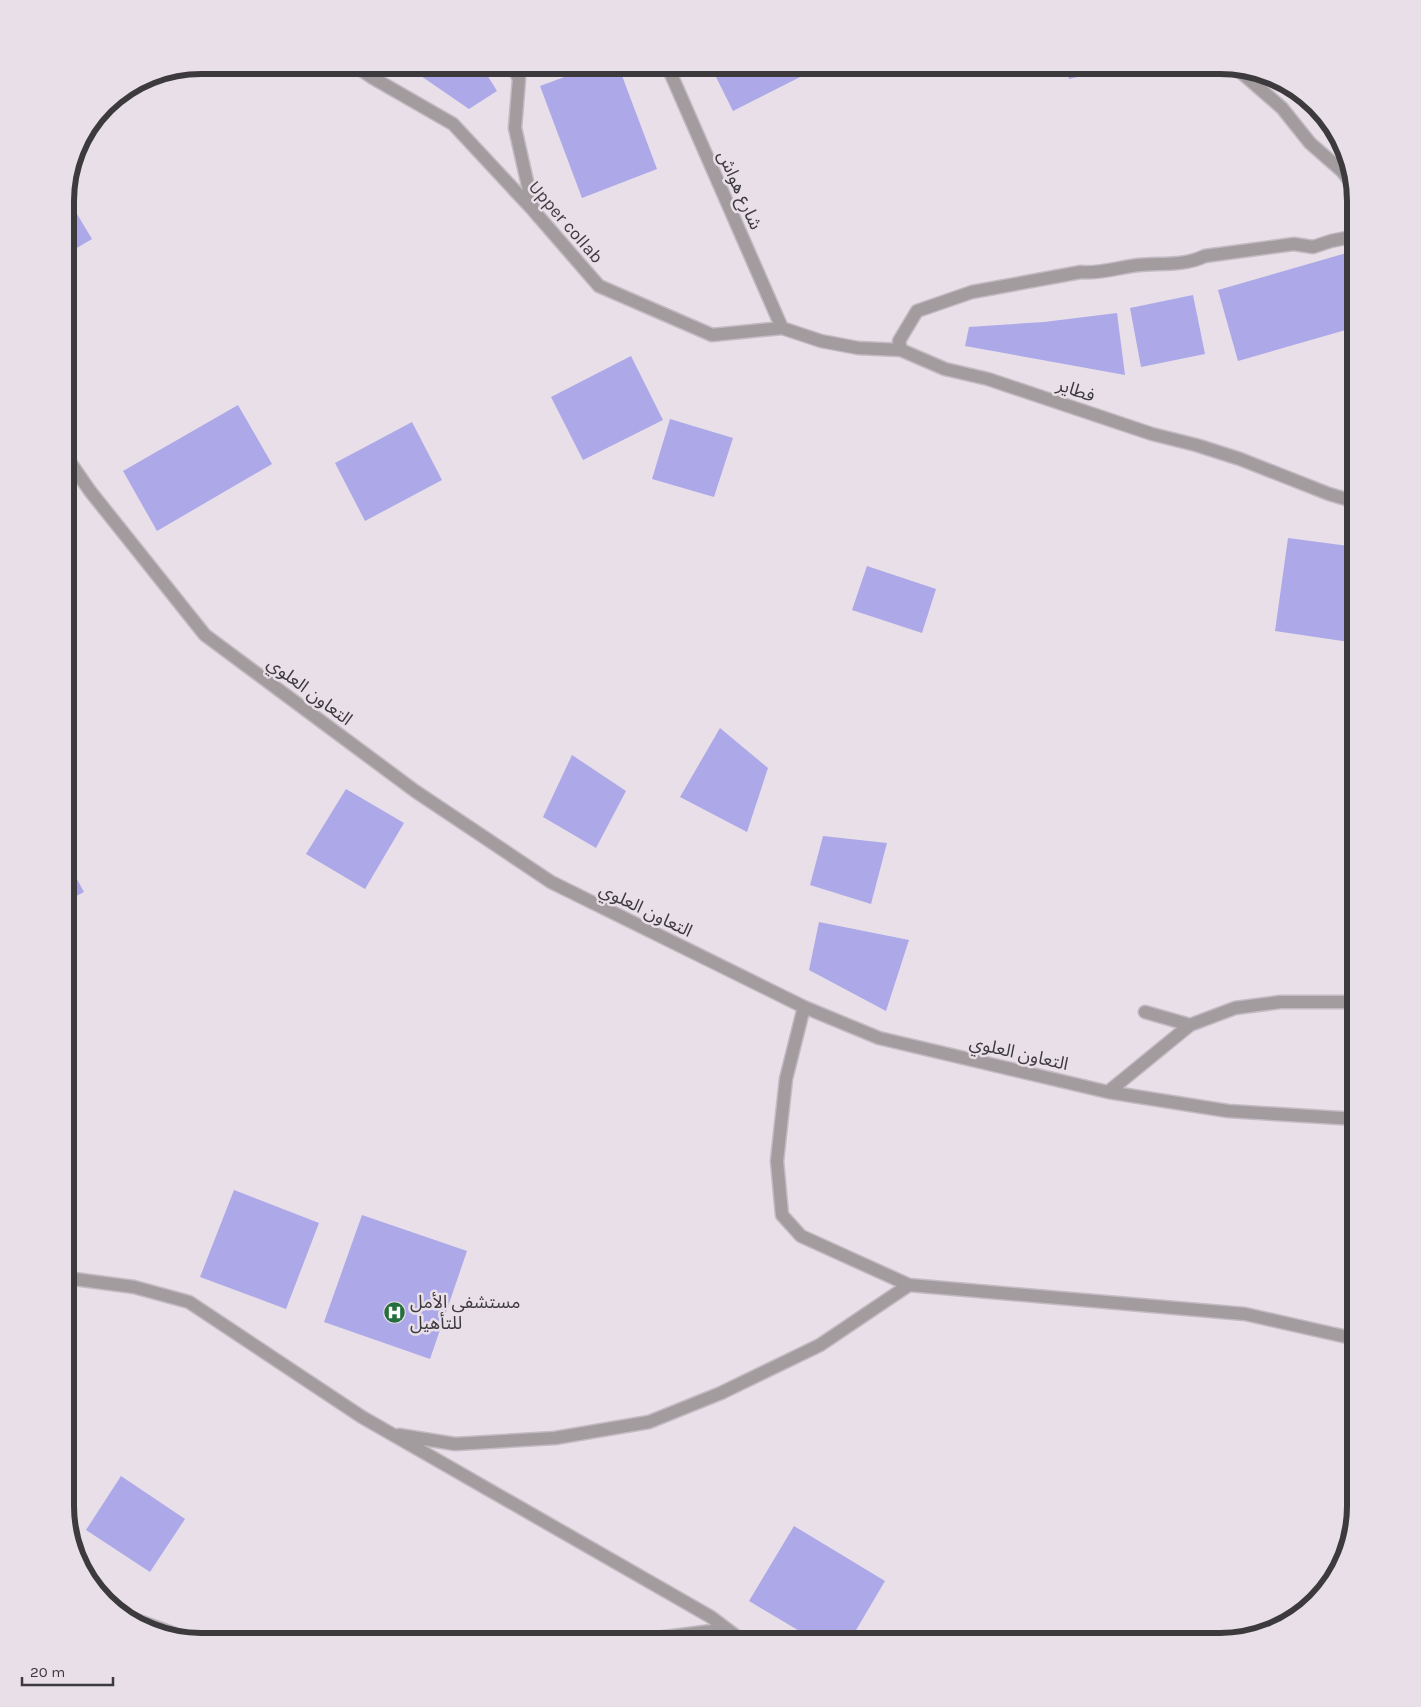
<svg xmlns="http://www.w3.org/2000/svg" width="1421" height="1707" font-family="Karla,'Noto Sans Arabic',sans-serif">
<rect width="100%" height="100%" fill="#e8dfe9"/>
<!-- building -->
<path fill="#ada9e8" d="M 405,65 L 481,65 L 497,91 L 469,109 Z
M 597,65 L 618,65 L 657,169 L 582,198 L 540,86 Z
M 710,65 L 824,65 L 733,111 Z
M 1066,65 L 1124,65 L 1124,66 L 1069,79 Z
M 65,194 L 92,239 L 65,255 Z
M 1350,252 L 1356,272 L 1356,327 L 1238,361 L 1218,290 Z
M 1193,295 L 1205,354 L 1141,367 L 1130,308 Z
M 1117,313 L 1125,375 L 965,346 L 969,327 L 1044,322 Z
M 631,356 L 663,420 L 583,460 L 551,397 Z
M 238,405 L 272,464 L 157,531 L 123,471 Z
M 670,419 L 733,438 L 714,497 L 652,479 Z
M 412,422 L 442,480 L 365,521 L 335,463 Z
M 1288,538 L 1356,547 L 1356,643 L 1275,631 Z
M 867,566 L 936,589 L 922,633 L 852,610 Z
M 720,728 L 768,768 L 747,832 L 680,797 Z
M 572,755 L 626,791 L 596,848 L 543,817 Z
M 346,789 L 404,823 L 365,889 L 306,854 Z
M 823,836 L 887,843 L 871,904 L 810,885 Z
M 65,857 L 84,892 L 65,902 Z
M 819,922 L 909,940 L 886,1011 L 809,970 Z
M 234,1190 L 319,1223 L 286,1309 L 200,1277 Z
M 362,1215 L 467,1251 L 430,1359 L 324,1322 Z
M 121,1476 L 185,1519 L 150,1572 L 86,1530 Z
M 794,1526 L 885,1581 L 849,1642 L 818,1642 L 749,1601 Z"/>
<g fill="none" stroke-linecap="round" stroke-linejoin="round">
<defs>
<path id="minor" d="M 354,65 L 373,78 L 453,124 L 533,210 L 599,286 L 712,335 L 782,328 L 821,341 L 858,348 L 901,350 L 945,369 L 988,379 L 1152,434 L 1196,445 L 1240,459 L 1329,494 L 1356,502
M 512,65 L 519,79 L 515,128 L 533,208
M 667,65 L 782,328
M 1235,67 L 1282,108 L 1310,143 L 1342,171 L 1350,181
M 901,350 L 899,341 L 917,311 L 972,292 L 1081,272 C 1101,274 1119,267 1139,265 C 1162,263 1184,266 1205,256 L 1294,244 L 1313,247 L 1331,241 L 1356,236
M 65,455 L 90,491 L 205,635 L 415,791 L 551,882 L 804,1007 L 879,1038 L 1108,1092 L 1228,1111 L 1356,1119
M 804,1007 L 786,1079 L 777,1161 L 782,1215 L 801,1236 L 909,1285 L 1245,1314 L 1356,1339
M 1145,1012 L 1190,1025
M 1108,1092 L 1190,1025 L 1235,1008 L 1280,1002 L 1356,1002
M 65,1272 L 74,1279 L 134,1287 L 189,1302 L 362,1417 L 711,1617 L 744,1642
M 399,1435 L 455,1444 L 555,1438 L 649,1422 L 721,1393 L 820,1345 L 909,1285
M 128,1617 L 189,1639
M 626,1642 L 727,1629"/>
</defs>
<!-- minor casing -->
<use href="#minor" stroke="#c2bbc3" stroke-width="15"/>
<!-- minor -->
<use href="#minor" stroke="#a29c9e" stroke-width="12"/>
</g>
<!-- icons -->
<defs>
<symbol id="hospital-disc" viewBox="-11 -11 22 22"><circle r="9.5" fill="#236e3c" stroke="#e8dfe9"/><path d="M-5-5h3v3.5h4V-5h3V5h-3V1.5h-4V5h-3Z" fill="#fff"/></symbol>
</defs>
<g fill-rule="evenodd">
<use href="#hospital-disc" x="382" y="1300" width="25" height="25"/>
</g>
<g text-anchor="middle" stroke-width="5" stroke-linejoin="round" paint-order="stroke">
<!-- street labels -->
<g font-size="18" fill="#3d3a3e" stroke="#e8dfe9">
<text transform="translate(740 190) rotate(66)" y="6">شارع هواش</text>
<text transform="translate(566 222) rotate(49)" y="6">Upper collab</text>
<text transform="translate(1076 390) rotate(19)" y="6">فطاير</text>
<text transform="translate(310 691) rotate(37)" y="6">التعاون العلوي</text>
<text transform="translate(646 910) rotate(26)" y="6">التعاون العلوي</text>
<text transform="translate(1019 1053) rotate(13)" y="6">التعاون العلوي</text>
</g>
<!-- poi labels -->
<g font-size="18" fill="#3d3a3e" stroke="#e8dfe9" text-anchor="start">
<text x="410" y="1308">مستشفى الأمل<tspan x="410" dy="21">للتأهيل</tspan></text>
</g>
</g>
<!-- crop -->
<path d="M0 0H1421V1707H0ZM201 74H1220A127 127 0 0 1 1347 201V1506A127 127 0 0 1 1220 1633H201A127 127 0 0 1 74 1506V201A127 127 0 0 1 201 74Z" fill="#e8dfe9" fill-rule="evenodd"/>
<path fill="none" stroke="#3d3a3e" stroke-width="6" d="M201 74H1220A127 127 0 0 1 1347 201V1506A127 127 0 0 1 1220 1633H201A127 127 0 0 1 74 1506V201A127 127 0 0 1 201 74Z"/>
<!-- scale -->
<path d="M22 1677v8h91v-8" fill="none" stroke="#3d3a3e" stroke-width="2.5"/>
<text x="30" y="1677" font-size="15" fill="#3d3a3e" stroke="#e8dfe9" stroke-width="4" paint-order="stroke">20 m</text>
</svg>
